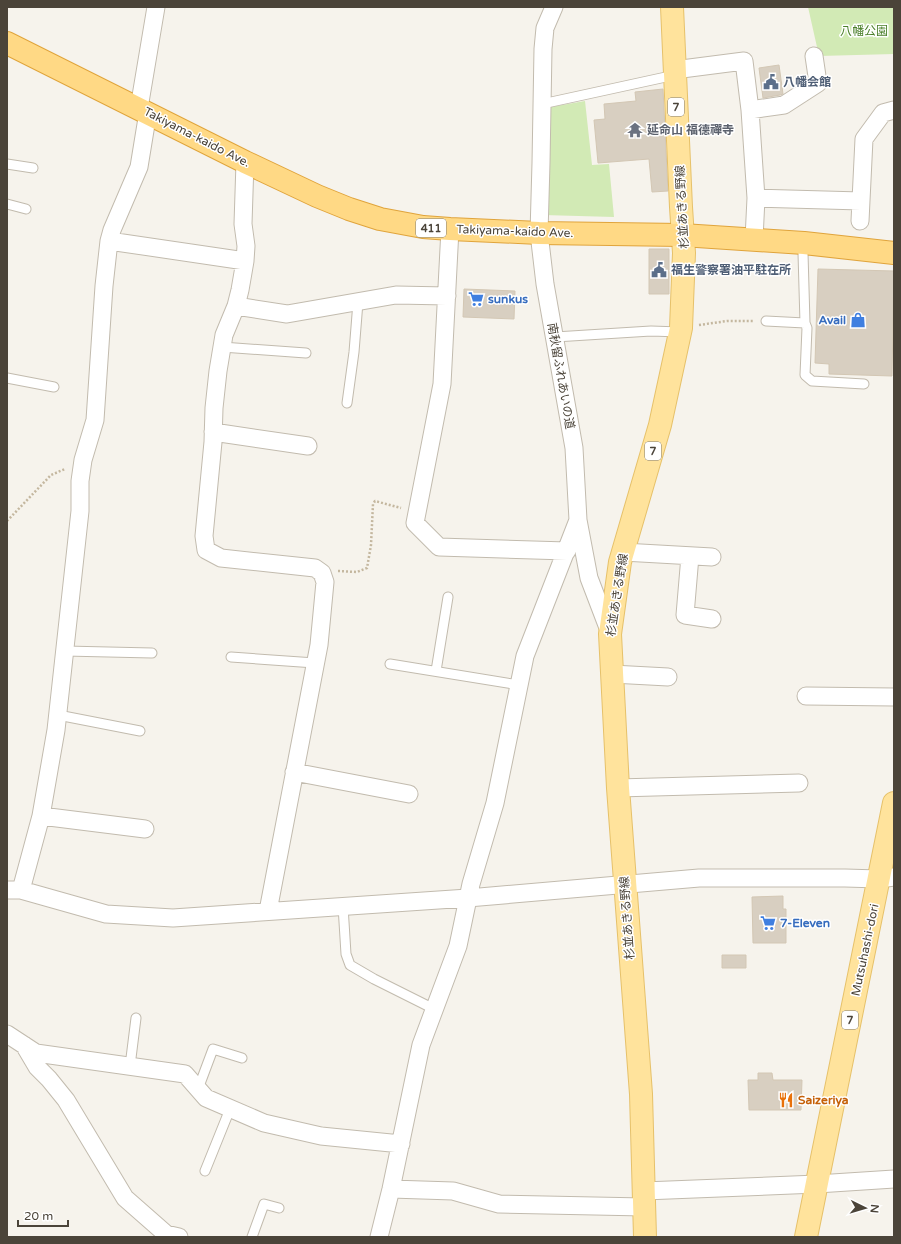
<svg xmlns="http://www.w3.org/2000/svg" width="901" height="1244" font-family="'Varela Round','Noto Sans JP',sans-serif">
<rect width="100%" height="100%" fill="#f6f3ec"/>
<!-- green -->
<path fill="#d2eab5" d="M 808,7 L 894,7 L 894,54 L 819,56 Z
M 585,101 L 592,165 L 609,164 L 614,217 L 543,215 L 545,108 Z"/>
<!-- building -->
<path fill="#d8cfc1" stroke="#d3c7b4" d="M 779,65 L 783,94 L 780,95 L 763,98 L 759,68 Z
M 663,89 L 668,191 L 652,192 L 649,159 L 598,163 L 594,120 L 605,119 L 604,104 L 636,101 L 635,92 Z
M 649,249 L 669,249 L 669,294 L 649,294 Z
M 818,269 L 894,271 L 892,376 L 829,374 L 829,364 L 815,363 Z
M 464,289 L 515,291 L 514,319 L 463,317 Z
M 783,896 L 783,909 L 786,909 L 786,943 L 753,943 L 752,897 Z
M 722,955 L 746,955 L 746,968 L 722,968 Z
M 758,1073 L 772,1073 L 773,1080 L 802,1080 L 801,1110 L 749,1110 L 748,1080 L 758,1080 Z"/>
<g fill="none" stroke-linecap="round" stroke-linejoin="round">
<defs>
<path id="service" d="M 542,104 L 675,75
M 7,164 L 33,168
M 7,204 L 26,209
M 804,243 L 803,253 L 805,323 L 807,328 L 805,375 L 812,381 L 864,384
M 766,321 L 805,323
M 555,337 L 651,331 L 680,332
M 222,347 L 306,353
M 7,378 L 54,387
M 347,403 L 354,352 L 358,302
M 65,651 L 152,653
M 231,657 L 315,663
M 390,664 L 519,685
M 436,671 L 448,597
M 58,715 L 140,731
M 343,906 L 346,954 L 350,965 L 374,979 L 434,1009
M 130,1066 L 136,1018
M 198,1089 L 213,1049 L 242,1058
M 205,1171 L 230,1109
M 252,1237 L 264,1204 L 279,1208"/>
<path id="minor" d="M 554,7 L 545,28 L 543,49 L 541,163 L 539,233 L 545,284 L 574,448 L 578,520 L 589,578 L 610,633
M 674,70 L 744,61 L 750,110 L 756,198 L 754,239
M 139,108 L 156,7
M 750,110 L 784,105 L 818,83 L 814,56
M 245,162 L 243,224 L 246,246 L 245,261 L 240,290 L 236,306 L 224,335 L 218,371 L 214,408 L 213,442 L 204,536 L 206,550 L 221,558 L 315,568 L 322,573 L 325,582 L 319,645 L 268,911
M 756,198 L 861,201
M 860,221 L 864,139 L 883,113 L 894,110
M 450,229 L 442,384 L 415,523 L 439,547 L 567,551
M 109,241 L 245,261
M 236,306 L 287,314 L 396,295 L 447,296
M 213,432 L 308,446
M 623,552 L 712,557
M 690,556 L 685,615 L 712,619
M 612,674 L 668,677
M 806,696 L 894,697
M 294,772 L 409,794
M 618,788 L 799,783
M 41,816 L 145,829
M 7,890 L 21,890 L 106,914 L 173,918 L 468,898 L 699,878 L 845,878 L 879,879 L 894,877
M 21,890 L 41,816 L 56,730 L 80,511 L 80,481 L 83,460 L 95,420 L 104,286 L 109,241 L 112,230 L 139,167 L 148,112
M 7,1034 L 36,1053 L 185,1074 L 206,1098 L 264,1123 L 321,1136 L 401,1144
M 24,1045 L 37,1067 L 49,1079 L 66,1100 L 125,1198 L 166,1234 L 179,1237
M 391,1189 L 453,1191 L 499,1204 L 644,1207
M 644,1191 L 817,1184 L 894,1179
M 379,1237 L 391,1189 L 421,1045 L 458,946 L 471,884 L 495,803 L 525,656 L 578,520"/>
<path id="primary" d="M 645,1237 L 641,1094 L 618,788 L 610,634 L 620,562 L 660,425 L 681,328 L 684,253 L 681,207 L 672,7
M 806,1237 L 894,803"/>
<path id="trunk" d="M 7,43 L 245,162 L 317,196 L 349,209 L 380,219 L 423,227 L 450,229 L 539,233 L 682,235 L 804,243 L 894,253"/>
</defs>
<!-- service casing -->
<use href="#service" stroke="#c2bbae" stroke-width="11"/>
<!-- minor casing -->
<use href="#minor" stroke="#c2bbae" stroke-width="19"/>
<!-- primary casing -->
<use href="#primary" stroke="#e6c16a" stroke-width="24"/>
<!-- trunk casing -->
<use href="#trunk" stroke="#e0a43c" stroke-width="24"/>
<!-- path -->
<path stroke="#c4b79f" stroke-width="2.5" stroke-dasharray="2 2" stroke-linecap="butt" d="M 699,325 L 727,321 L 754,321
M 7,521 L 51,475 L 65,469
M 338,571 L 357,572 L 367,568 L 371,545 L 373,504 L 375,501 L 401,508"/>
<!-- service -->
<use href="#service" stroke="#fff" stroke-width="9"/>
<!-- minor -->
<use href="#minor" stroke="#fff" stroke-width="17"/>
<!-- primary -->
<use href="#primary" stroke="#ffe39c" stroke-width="22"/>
<!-- trunk -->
<use href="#trunk" stroke="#ffd985" stroke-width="22"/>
</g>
<!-- icons -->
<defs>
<symbol id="civic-bare" viewBox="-9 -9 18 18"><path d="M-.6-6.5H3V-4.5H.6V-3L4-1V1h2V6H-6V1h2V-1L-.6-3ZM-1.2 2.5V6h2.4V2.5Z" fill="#5c6f8a" stroke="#fff" stroke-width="2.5" paint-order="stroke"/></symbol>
<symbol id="temple-bare" viewBox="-9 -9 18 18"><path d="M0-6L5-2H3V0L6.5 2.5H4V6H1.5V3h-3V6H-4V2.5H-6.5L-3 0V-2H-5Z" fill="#6b7280" stroke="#fff" stroke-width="2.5" paint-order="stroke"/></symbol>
<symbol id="supermarket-bare" viewBox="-9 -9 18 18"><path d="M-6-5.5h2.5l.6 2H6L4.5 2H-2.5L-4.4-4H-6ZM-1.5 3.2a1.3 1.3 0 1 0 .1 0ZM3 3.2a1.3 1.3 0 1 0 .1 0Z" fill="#3f7fe0" stroke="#fff" stroke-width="2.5" paint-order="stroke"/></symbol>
<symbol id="shop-bare" viewBox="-9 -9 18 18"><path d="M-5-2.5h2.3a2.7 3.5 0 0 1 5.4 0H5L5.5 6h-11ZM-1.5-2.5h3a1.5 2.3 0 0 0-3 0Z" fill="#3f7fe0" stroke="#fff" stroke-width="2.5" paint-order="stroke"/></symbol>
<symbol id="restaurant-bare" viewBox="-9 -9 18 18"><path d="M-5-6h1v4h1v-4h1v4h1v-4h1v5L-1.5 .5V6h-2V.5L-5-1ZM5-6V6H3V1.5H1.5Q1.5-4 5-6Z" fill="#e8710a" stroke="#fff" stroke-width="2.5" paint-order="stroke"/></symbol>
</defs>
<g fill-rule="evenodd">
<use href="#civic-bare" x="760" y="71" width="22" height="22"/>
<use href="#temple-bare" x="624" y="119" width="22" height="22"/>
<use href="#civic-bare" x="648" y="259" width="22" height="22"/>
<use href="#supermarket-bare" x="465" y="288" width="22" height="22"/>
<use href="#shop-bare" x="847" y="309" width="22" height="22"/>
<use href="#supermarket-bare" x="757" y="912" width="22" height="22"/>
<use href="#restaurant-bare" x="775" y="1089" width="22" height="22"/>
</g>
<g text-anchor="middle" stroke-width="3" stroke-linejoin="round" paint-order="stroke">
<!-- shield labels -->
<g fill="#fff" stroke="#817c74" stroke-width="1">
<rect x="668" y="98" width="16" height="18" rx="3"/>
<rect x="416" y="219" width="30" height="18" rx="3"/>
<rect x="645" y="442" width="16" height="18" rx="3"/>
<rect x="842" y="1011" width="16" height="18" rx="3"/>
</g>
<g font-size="11" font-weight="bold" fill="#4b4439">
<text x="676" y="111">7</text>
<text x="431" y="232">411</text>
<text x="653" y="455">7</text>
<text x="850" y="1024">7</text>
</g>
<!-- park labels -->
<g font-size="12" fill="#4a7f2a" stroke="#fff">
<text x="864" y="35">八幡公園</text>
</g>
<!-- service labels -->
<g font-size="12" font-weight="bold" fill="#4e5e75" stroke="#fff" text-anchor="start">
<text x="783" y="86">八幡会館</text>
<text x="671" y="274">福生警察署油平駐在所</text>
</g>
<!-- worship labels -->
<g font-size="12" font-weight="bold" fill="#5b616d" stroke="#fff" text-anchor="start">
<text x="647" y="134">延命山 福德禪寺</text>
</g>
<!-- street labels -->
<g font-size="12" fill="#4b4439" stroke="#fff">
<text transform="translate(197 137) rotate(27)" y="4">Takiyama-kaido Ave.</text>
<text transform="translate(682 207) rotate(-93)" y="4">杉並あきる野線</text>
<text transform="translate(515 231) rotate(2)" y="4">Takiyama-kaido Ave.</text>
<text transform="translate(561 376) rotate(80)" y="4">南秋留ふれあいの道</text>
<text transform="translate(617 595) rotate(-81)" y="4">杉並あきる野線</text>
<text transform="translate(627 918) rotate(-94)" y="4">杉並あきる野線</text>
<text transform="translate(865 950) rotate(-78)" y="4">Mutsuhashi-dori</text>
</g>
<!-- shop labels -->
<g font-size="12" font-weight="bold" fill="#366cbe" stroke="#fff" text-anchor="start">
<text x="488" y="303">sunkus</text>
<text x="846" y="324" text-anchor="end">Avail</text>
<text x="780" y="927">7-Eleven</text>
</g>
<!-- food labels -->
<g font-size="12" font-weight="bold" fill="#c56008" stroke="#fff" text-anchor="start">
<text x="798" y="1104">Saizeriya</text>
</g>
</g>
<!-- border -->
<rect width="901" height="1244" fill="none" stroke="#4b4439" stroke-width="16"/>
<!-- north arrow -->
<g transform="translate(865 1208) rotate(95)" stroke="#ffffff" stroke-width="3" paint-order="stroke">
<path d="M0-3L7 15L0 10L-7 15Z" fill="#4b4439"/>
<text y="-6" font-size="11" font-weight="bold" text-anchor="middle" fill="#4b4439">N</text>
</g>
<!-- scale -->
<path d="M18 1220v6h50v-6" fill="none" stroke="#4b4439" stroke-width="2"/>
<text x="24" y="1220" font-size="12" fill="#4b4439" stroke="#ffffff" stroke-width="3" paint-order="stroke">20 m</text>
</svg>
